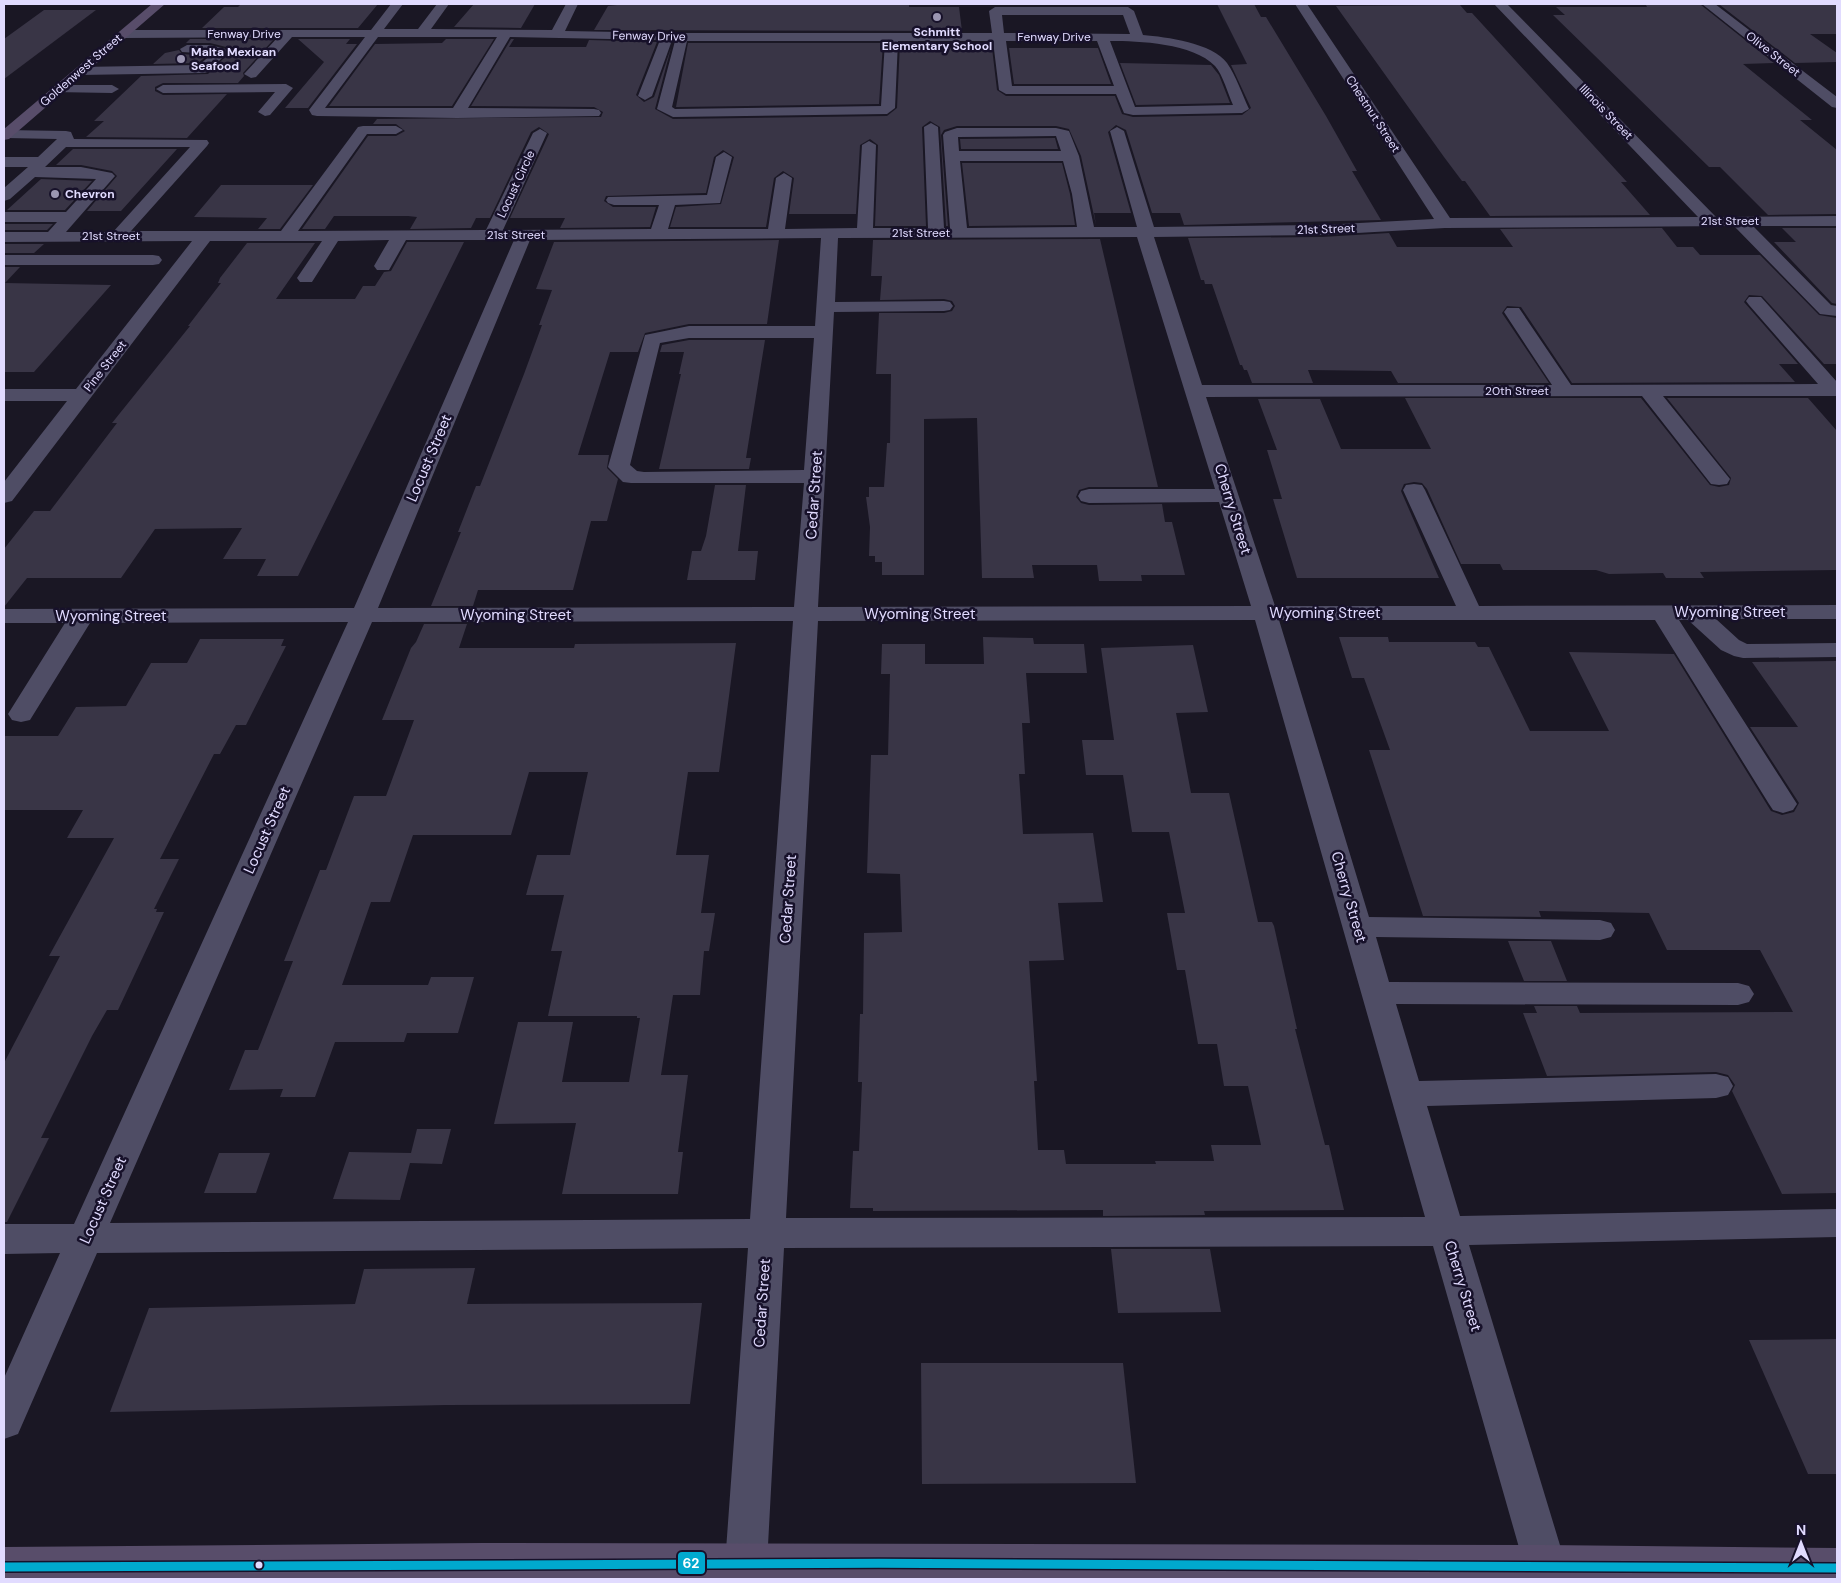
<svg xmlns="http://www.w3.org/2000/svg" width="1841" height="1583" font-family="'DM Sans',sans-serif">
<rect width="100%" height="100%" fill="#1a1724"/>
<!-- building -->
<path fill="#393546" d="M 241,4 L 378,4 L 358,28 L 202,28 L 224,7 L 238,7 Z
M 474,4 L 535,4 L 521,28 L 454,27 Z
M 626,4 L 909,4 L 909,7 L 959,7 L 962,31 L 594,30 L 608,6 Z
M 1217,4 L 1254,4 L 1261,17 L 1266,17 L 1326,116 L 1357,171 L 1352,171 L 1381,220 L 1184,225 L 1180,213 L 1152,213 L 1126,130 L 1116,125 L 1108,132 L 1131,213 L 1094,213 L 1096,225 L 1081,156 L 1069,129 L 1056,126 L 957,126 L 944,130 L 941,135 L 948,226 L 946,226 L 940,127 L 930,121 L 922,127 L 926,226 L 875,226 L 878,145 L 870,139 L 860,145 L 856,214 L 789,214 L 794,178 L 783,171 L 774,178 L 766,227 L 670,227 L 676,207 L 721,204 L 734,157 L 723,150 L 714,157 L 706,193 L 606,196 L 604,201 L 613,207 L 656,207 L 650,227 L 560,228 L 565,218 L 510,218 L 549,134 L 539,127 L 531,132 L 490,218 L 476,218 L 471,228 L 410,229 L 417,217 L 408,216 L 334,216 L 325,229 L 302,229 L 368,136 L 396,136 L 405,131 L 396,124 L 373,124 L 377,119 L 601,117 L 603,112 L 594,107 L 471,106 L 511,39 L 514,39 L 509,47 L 586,47 L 589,40 L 657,42 L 636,95 L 644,102 L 654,97 L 671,48 L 655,109 L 673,119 L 887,116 L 897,108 L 900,43 L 963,43 L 963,49 L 992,48 L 997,90 L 1006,96 L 1115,96 L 1122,114 L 1133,117 L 1242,115 L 1251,108 L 1231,65 L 1247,64 Z
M 1460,5 L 1467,13 L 1472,13 L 1627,182 L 1621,182 L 1650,215 L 1490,216 L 1465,181 L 1462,181 L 1444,157 L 1336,6 Z
M 1646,5 L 1701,5 L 1774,63 L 1743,64 L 1812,120 L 1800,120 L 1837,150 L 1837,214 L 1768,215 L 1720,167 L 1709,167 L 1553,15 L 1565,15 L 1556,7 L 1647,7 Z
M 1720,5 L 1837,5 L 1837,34 L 1810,34 L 1837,53 L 1837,62 L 1795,63 Z
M 44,10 L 96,10 L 4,79 L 4,39 Z
M 190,39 L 274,39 L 243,73 L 244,76 L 238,83 L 163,83 L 155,87 L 155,91 L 163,95 L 227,94 L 187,138 L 86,137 L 104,121 L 94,121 L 141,76 L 208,74 L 230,52 L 226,47 L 210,43 L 186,43 Z
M 298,39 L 350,39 L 346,44 L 357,44 L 308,108 L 285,108 L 324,62 Z
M 446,39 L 494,39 L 452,106 L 329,106 L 375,44 L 442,43 Z
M 688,43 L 883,43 L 879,104 L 676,107 Z
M 1009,48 L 1098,48 L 1111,84 L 1014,84 Z
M 179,50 L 182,54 L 207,56 L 198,63 L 153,64 L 165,53 Z
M 1120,63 L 1211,65 L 1219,75 L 1230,103 L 1136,105 Z
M 1055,138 L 1058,149 L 961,149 L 960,139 Z
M 73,149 L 177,149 L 121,211 L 87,211 L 117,176 L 112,171 L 81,165 L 56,165 Z
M 962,163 L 1062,163 L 1070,194 L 1075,225 L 969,226 Z
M 41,179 L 92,181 L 65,210 L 7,210 Z
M 221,185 L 313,185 L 280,229 L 258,229 L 267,218 L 194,217 Z
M 4,224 L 53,224 L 47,230 L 4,230 Z
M 1662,228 L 1677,247 L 1693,247 L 1700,255 L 1760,255 L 1819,315 L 1837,318 L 1837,364 L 1824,364 L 1762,296 L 1749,295 L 1744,302 L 1798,364 L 1779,364 L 1795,382 L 1572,383 L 1521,307 L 1507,306 L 1502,313 L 1549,383 L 1398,383 L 1391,371 L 1308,370 L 1313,383 L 1252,383 L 1247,370 L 1244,370 L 1242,365 L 1240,365 L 1212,284 L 1205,284 L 1204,280 L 1201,280 L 1188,238 L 1322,237 L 1389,233 L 1397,247 L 1513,247 L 1500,229 Z
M 1782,228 L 1837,228 L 1837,304 L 1832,303 L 1774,242 L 1796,242 Z
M 1100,239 L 1158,487 L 1089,487 L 1079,490 L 1076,497 L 1081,503 L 1089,505 L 1162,504 L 1165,522 L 1172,522 L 1185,575 L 1141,575 L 1142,581 L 1099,581 L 1097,565 L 1032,565 L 1034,578 L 982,578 L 977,418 L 924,419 L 924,575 L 882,575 L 882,562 L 875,562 L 875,556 L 869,556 L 870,527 L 866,497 L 869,497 L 869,487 L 884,487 L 887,443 L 890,443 L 891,374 L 876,374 L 879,313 L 944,313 L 952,311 L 955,306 L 952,301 L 944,299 L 880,300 L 882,276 L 871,276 L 873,240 Z
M 779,240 L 767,324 L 689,324 L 645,333 L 638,352 L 610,352 L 578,455 L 609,455 L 607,468 L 618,479 L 607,521 L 591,521 L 573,590 L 478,590 L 473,606 L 431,606 L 461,532 L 458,532 L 476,486 L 480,486 L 524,374 L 542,325 L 539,325 L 552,290 L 536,289 L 554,242 Z
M 407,242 L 464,242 L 298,576 L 257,576 L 266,559 L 223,559 L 242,528 L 155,529 L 121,578 L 27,578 L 4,607 L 4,549 L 34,511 L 50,511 L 117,423 L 112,423 L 190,326 L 188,326 L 221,283 L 218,283 L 220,278 L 247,243 L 315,243 L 276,299 L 355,299 L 363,286 L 375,286 L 384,272 L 391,271 Z
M 4,244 L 44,244 L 34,253 L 4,253 Z
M 4,267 L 20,267 L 5,283 L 111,285 L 34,372 L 4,372 Z
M 689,340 L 765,340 L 746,458 L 751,458 L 749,469 L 659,469 L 681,374 L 679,374 L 684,352 L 660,352 L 662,345 Z
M 1405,398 L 1641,398 L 1710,485 L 1719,487 L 1729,485 L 1731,478 L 1667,398 L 1808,398 L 1837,431 L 1837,570 L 1700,572 L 1704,578 L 1666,578 L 1663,573 L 1609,574 L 1596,570 L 1503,570 L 1500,564 L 1461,564 L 1427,489 L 1422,483 L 1414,482 L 1404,484 L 1401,491 L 1439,578 L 1297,578 L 1273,499 L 1282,499 L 1267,450 L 1277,450 L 1258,399 L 1320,399 L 1341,449 L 1431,449 Z
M 715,485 L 746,485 L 738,551 L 758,551 L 755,580 L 687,580 L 692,551 L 701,551 L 706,536 Z
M 424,624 L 467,624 L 459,648 L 574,648 L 575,644 L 736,643 L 719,772 L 688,772 L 676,855 L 709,855 L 701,913 L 715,913 L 709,951 L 704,951 L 700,995 L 673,995 L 661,1075 L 688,1075 L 678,1152 L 683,1152 L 678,1194 L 562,1194 L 576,1123 L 494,1124 L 518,1022 L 573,1022 L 562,1082 L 629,1082 L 640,1018 L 637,1018 L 637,1016 L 548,1016 L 562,951 L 551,951 L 564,895 L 526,895 L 537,855 L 570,855 L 588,772 L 529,772 L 511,835 L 413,835 L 390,902 L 371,902 L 342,985 L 428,985 L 431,977 L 474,977 L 458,1033 L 407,1033 L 404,1042 L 335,1042 L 315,1097 L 280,1097 L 283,1089 L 229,1090 L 245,1050 L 258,1050 L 293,961 L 284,961 L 320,870 L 326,870 L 354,796 L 386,796 L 414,720 L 382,720 L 411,648 L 416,642 Z
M 983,637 L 1033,638 L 1034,644 L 1084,644 L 1087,673 L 1026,673 L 1030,723 L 1022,723 L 1025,774 L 1019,774 L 1023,834 L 1093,833 L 1103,902 L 1058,903 L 1064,960 L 1029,961 L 1037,1081 L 1034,1081 L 1038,1150 L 1064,1150 L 1066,1164 L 1156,1164 L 1155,1161 L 1214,1161 L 1211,1145 L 1261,1145 L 1248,1086 L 1224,1086 L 1217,1044 L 1198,1044 L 1185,970 L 1177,970 L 1167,913 L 1185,913 L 1169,832 L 1132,832 L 1123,775 L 1086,775 L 1082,740 L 1114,740 L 1101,648 L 1193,645 L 1208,712 L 1176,713 L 1191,793 L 1229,793 L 1258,922 L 1272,922 L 1274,926 L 1297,1029 L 1295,1029 L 1325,1145 L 1329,1145 L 1344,1210 L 1204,1211 L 1205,1215 L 1103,1216 L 1103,1210 L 873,1211 L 873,1208 L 850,1208 L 853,1151 L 859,1151 L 862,1082 L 858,1082 L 860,1014 L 863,1014 L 864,933 L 902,932 L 900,874 L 867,873 L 871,755 L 888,755 L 890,674 L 881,674 L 882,644 L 925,644 L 925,664 L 984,664 Z
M 1339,637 L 1388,637 L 1389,642 L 1475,642 L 1478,647 L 1489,647 L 1530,731 L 1609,731 L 1569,652 L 1674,654 L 1771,811 L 1782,815 L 1794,812 L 1799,803 L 1750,727 L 1798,727 L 1752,662 L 1837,661 L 1837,1193 L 1782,1194 L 1732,1091 L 1735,1085 L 1728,1075 L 1716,1072 L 1547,1076 L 1523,1013 L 1537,1013 L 1534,1006 L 1577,1006 L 1580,1013 L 1793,1012 L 1760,950 L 1667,950 L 1649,913 L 1539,911 L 1541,917 L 1423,916 L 1369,750 L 1390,750 L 1364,678 L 1352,678 Z
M 200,639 L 284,639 L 281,646 L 286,646 L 246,725 L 236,725 L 220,754 L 214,754 L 160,859 L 179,859 L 154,909 L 157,909 L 156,912 L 164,912 L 118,1010 L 107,1010 L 92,1036 L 41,1138 L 49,1138 L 7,1222 L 4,1222 L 4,1063 L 60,956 L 49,956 L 114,838 L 67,838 L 83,810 L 4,810 L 4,736 L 58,736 L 76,707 L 126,706 L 151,663 L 187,663 Z
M 1508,941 L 1551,941 L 1567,981 L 1524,981 Z
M 417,1129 L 451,1129 L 442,1164 L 410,1163 L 400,1200 L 333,1199 L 349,1152 L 411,1153 Z
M 219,1153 L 270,1153 L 256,1193 L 204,1193 Z
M 1111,1249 L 1210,1249 L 1221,1312 L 1118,1313 Z
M 475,1268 L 467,1304 L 702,1303 L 690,1404 L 446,1405 L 110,1412 L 149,1308 L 355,1304 L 364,1269 Z
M 1837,1339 L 1837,1474 L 1808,1474 L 1749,1340 Z
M 921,1363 L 1123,1363 L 1136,1483 L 922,1484 Z"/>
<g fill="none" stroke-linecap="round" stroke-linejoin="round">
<!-- minor -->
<path fill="#4f4d65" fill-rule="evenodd" d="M 391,4 L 403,4 L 384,29 L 418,29 L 437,4 L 449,4 L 431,29 L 552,30 L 566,4 L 578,4 L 565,31 L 677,33 L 992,33 L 989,11 L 995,7 L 1128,7 L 1134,11 L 1143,35 C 1166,37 1213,43 1227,63 C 1236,76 1242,94 1249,109 L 1242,113 L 1133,115 L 1124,113 L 1116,94 L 1006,94 L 999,90 L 993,41 L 898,41 L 895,108 L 887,114 L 673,117 L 657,109 L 675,41 L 670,41 L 671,43 L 652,96 L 645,100 L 638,96 L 660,40 L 510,37 L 468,108 L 594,109 L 599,110 L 601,113 L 599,116 L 457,118 L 317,116 L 312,115 L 309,110 L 365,37 L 292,37 L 256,77 L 251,78 L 244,74 L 278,37 L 123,38 L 117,34 L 123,30 L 371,30 ZM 1002,15 L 1123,15 L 1130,34 L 1004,33 ZM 378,37 L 497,37 L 453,108 L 325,108 ZM 687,41 L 885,41 L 881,106 L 675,109 L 672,107 ZM 1006,41 L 1097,41 L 1114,86 L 1012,86 ZM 1110,41 C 1139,41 1193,43 1215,66 C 1223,75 1228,94 1233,105 L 1135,107 Z
M 1295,4 L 1307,4 L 1450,218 L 1698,217 L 1494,4 L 1507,4 L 1716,217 L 1837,216 L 1837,226 L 1753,226 L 1831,305 L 1837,306 L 1837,316 L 1820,314 L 1734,226 L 1445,228 L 1322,235 L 1154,237 L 1202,385 L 1552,385 L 1504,312 L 1507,308 L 1519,308 L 1571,385 L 1818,384 L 1749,305 L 1746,301 L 1749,297 L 1761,297 L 1837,382 L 1837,396 L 1663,396 L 1730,479 L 1727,484 L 1719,485 L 1711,484 L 1642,396 L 1206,397 L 1275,606 L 1456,606 L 1403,490 L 1406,485 L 1414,484 L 1422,485 L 1425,490 L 1479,606 L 1837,605 L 1837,619 L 1716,619 L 1739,640 L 1747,644 L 1837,643 L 1837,657 L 1743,658 L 1734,656 L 1721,650 L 1688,620 L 1679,620 L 1797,804 L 1793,810 L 1783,813 L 1773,810 L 1769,804 L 1655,620 L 1279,620 L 1369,917 L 1600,920 L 1611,923 L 1615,930 L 1611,937 L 1600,940 L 1376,937 L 1389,982 L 1738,983 L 1749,986 L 1754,994 L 1749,1002 L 1738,1005 L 1396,1004 L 1419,1081 L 1716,1074 L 1728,1077 L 1733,1086 L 1728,1095 L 1716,1098 L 1427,1106 L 1460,1216 L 1837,1209 L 1837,1237 L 1469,1245 L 1566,1565 L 1560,1579 L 1530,1579 L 1524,1565 L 1433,1246 L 784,1248 L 767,1564 L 759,1579 L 731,1578 L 725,1564 L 748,1248 L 97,1253 L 18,1434 L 4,1439 L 4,1378 L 60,1253 L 4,1254 L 4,1224 L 74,1224 L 348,622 L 90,623 L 30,720 L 21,722 L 12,720 L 8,714 L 65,623 L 4,623 L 4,609 L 354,608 L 514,240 L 406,240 L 389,270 L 377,270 L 374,266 L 389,240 L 338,241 L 312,282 L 300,282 L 297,278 L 322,241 L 210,241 L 12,501 L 4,503 L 4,482 L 67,401 L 4,401 L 4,389 L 76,389 L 192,241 L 4,242 L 4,232 L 48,232 L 57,222 L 4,222 L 4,212 L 66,212 L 96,179 L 35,177 L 10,199 L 4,201 L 4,188 L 28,167 L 4,167 L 4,157 L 38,157 L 57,139 L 6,138 L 4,138 L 4,130 L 66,131 L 71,132 L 74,139 L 207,140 L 209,143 L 207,146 L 131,231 L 281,231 L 358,127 L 363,126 L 396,126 L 403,130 L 396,134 L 367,134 L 298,231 L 486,230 L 533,133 L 540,129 L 547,133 L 503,230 L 651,229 L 659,205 L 614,205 L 608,203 L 606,200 L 608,197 L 707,195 L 716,157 L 724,152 L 732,157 L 720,203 L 675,205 L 668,229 L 768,229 L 776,178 L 784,173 L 792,178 L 785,229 L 857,228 L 862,145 L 869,141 L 876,145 L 873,228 L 928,228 L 924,127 L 931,123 L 938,127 L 944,228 L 950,228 L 943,135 L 945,132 L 957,128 L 1056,128 L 1069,131 L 1079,156 L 1094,227 L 1137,227 L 1110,131 L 1117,127 L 1124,131 L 1154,227 L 1322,225 L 1434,219 ZM 1056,136 L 1061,151 L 959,151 L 958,137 ZM 66,147 L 190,147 L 113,232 L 66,232 L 115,176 L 112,173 L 81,167 L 45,167 ZM 960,161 L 1063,161 L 1072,194 L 1077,227 L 967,228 ZM 1137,237 L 1215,489 L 1089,489 L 1081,491 L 1078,496 L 1081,501 L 1089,503 L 1219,502 L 1251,606 L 818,607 L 834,312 L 944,311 L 950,310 L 953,306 L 950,302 L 944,301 L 835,302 L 838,238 ZM 821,238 L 815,326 L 689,326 L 645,335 L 608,467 L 623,482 L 631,483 L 804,483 L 794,607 L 378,608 L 530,240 ZM 689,338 L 814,338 L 804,470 L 644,472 L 637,471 L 630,465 L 660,343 ZM 1255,620 L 1425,1217 L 786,1218 L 818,621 ZM 793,621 L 750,1219 L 110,1223 L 372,622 Z
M 1702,4 L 1715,4 L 1837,97 L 1837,108 L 1832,107 Z
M 187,45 L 210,45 L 226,49 L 228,52 L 208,72 L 203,73 L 80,75 L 73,71 L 80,67 L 199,65 L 212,54 L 182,52 L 180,49 Z
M 286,84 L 293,88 L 270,115 L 265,116 L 258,112 L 275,92 L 163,93 L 156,89 L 163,85 Z
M 59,85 L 112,85 L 119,89 L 112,93 L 54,92 L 52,89 Z
M 4,255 L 153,255 L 159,256 L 162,260 L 159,264 L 153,265 L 4,265 Z"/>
<!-- major -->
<path fill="#584d6a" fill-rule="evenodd" d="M 152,4 L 165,4 L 9,139 L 4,140 L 4,129 Z
M 481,1543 L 1545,1545 L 1837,1548 L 1837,1579 L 4,1579 L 4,1547 Z"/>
<defs>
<path id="bus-1" d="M 4,1567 C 615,1562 1226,1562 1837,1568"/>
</defs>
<!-- bus-1 casing -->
<use href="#bus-1" stroke="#17112a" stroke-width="12"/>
<!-- bus-1 -->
<use href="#bus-1" stroke="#00a9ce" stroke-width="9"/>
</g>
<!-- markers -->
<g fill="#9b96b2" stroke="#17112a" stroke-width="2">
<circle cx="937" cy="17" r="5"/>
<circle cx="181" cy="59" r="5"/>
<circle cx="55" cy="194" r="5"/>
</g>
<circle fill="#e1dbff" stroke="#17112a" stroke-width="2" cx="259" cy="1565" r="4.5"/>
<g text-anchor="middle" stroke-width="5" stroke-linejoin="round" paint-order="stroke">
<!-- far-poi labels -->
<g font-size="12" font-weight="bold" fill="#e1dbff" stroke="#17112a" text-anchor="start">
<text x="937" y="36" text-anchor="middle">Schmitt<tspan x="937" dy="14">Elementary School</tspan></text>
<text x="191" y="56">Malta Mexican<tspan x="191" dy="14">Seafood</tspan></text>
<text x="65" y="198">Chevron</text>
</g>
<!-- far-street labels -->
<g font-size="12" fill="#e1dbff" stroke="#17112a">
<text x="244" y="38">Fenway Drive</text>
<text transform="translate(649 36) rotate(1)" y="4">Fenway Drive</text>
<text x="1054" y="41">Fenway Drive</text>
<text transform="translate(1773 54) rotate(38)" y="4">Olive Street</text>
<text transform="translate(81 70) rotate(-41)" y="4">Goldenwest Street</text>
<text transform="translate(1606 112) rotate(46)" y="4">Illinois Street</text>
<text transform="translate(1373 114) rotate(57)" y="4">Chestnut Street</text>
<text transform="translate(516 184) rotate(-65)" y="4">Locust Circle</text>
<text x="1730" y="225">21st Street</text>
<text transform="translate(1326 229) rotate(-2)" y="4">21st Street</text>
<text x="921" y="237">21st Street</text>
<text x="516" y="239">21st Street</text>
<text x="111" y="240">21st Street</text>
<text transform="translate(105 366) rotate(-52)" y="4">Pine Street</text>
<text x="1517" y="395">20th Street</text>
</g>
<!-- street labels -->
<g font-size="15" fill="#e1dbff" stroke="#17112a">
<text transform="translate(429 458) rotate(-67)" y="5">Locust Street</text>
<text transform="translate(814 495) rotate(-86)" y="5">Cedar Street</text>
<text transform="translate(1233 509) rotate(73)" y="5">Cherry Street</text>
<text x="1730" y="617">Wyoming Street</text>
<text x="1325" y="618">Wyoming Street</text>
<text x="920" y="619">Wyoming Street</text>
<text x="516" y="620">Wyoming Street</text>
<text x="111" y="621">Wyoming Street</text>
<text transform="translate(267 830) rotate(-66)" y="5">Locust Street</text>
<text transform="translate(1349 897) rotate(74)" y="5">Cherry Street</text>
<text transform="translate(788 899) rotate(-86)" y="5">Cedar Street</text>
<text transform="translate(103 1200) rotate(-66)" y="5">Locust Street</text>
<text transform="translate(1463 1286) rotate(73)" y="5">Cherry Street</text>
<text transform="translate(762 1303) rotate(-86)" y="5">Cedar Street</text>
</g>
</g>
<rect stroke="#17112a" stroke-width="2" x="677" y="1551" width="29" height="24" rx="5" fill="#00a9ce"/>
<g font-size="14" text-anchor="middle" font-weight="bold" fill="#fff">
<text x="691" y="1568">62</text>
</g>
<!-- border -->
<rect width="1841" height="1583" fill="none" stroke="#e1dbff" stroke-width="10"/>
<!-- north arrow -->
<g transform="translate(1801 1543)" stroke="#17112a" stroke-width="4" paint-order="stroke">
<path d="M0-4L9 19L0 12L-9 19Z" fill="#e1dbff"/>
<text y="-8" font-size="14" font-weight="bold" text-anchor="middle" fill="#e1dbff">N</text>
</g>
</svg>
